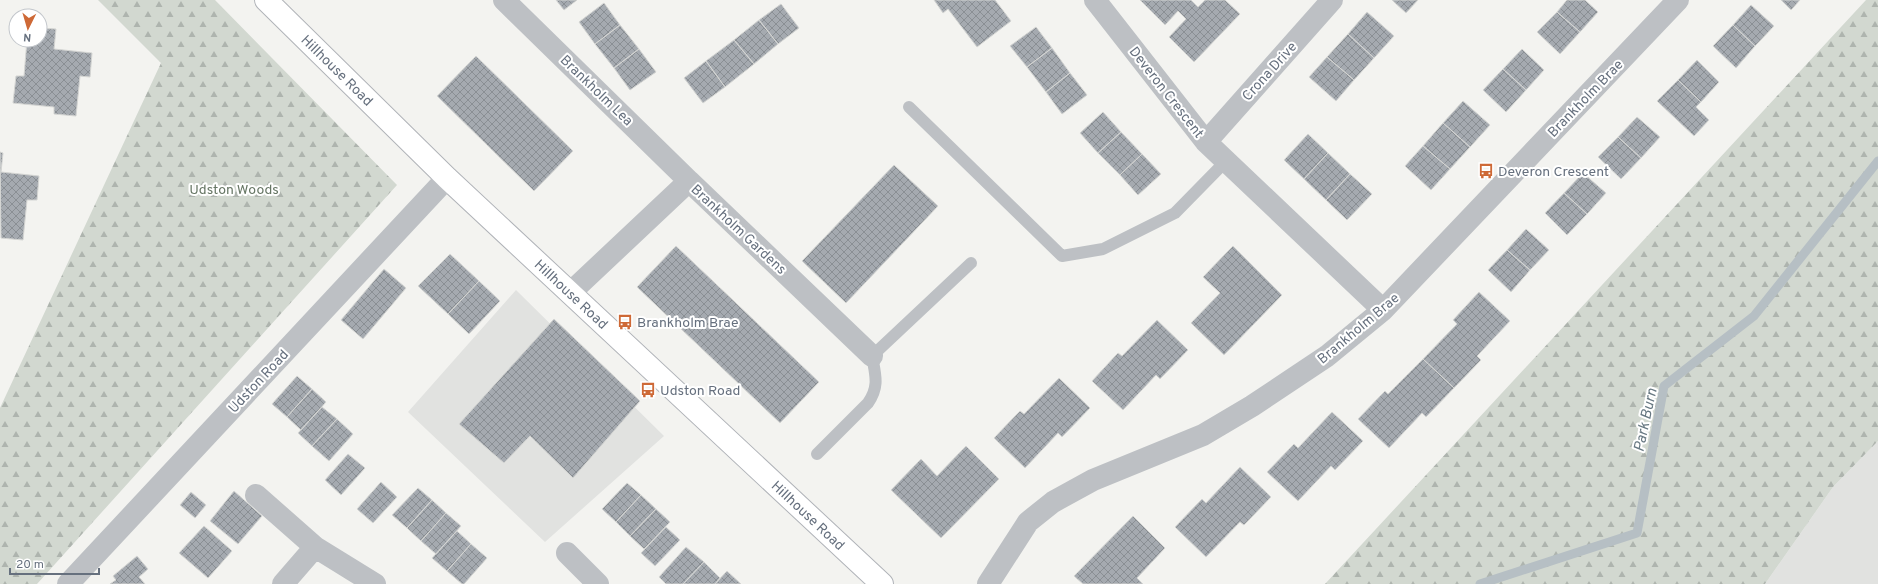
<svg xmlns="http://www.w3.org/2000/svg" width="1878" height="584" font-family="Overpass,sans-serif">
<defs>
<pattern id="forest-firs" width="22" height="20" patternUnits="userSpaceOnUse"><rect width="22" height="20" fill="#d2d8d0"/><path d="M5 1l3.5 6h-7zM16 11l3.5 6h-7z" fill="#aeb4ae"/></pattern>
<pattern id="building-cross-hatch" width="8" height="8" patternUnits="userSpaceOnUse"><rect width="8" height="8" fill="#a5aab0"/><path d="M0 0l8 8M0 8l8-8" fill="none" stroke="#8a8f94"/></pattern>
</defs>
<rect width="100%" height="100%" fill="#f3f3f0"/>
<!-- built -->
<path fill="#e1e2e0" d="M 516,290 L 664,436 L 545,542 L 408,412 Z
M 1878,441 L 1878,584 L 1765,584 L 1833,487 Z"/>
<!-- forest -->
<path fill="url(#forest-firs)" d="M 98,0 L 215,0 L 397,185 L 37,584 L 0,584 L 0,408 L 161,63 Z
M 1866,0 L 1878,0 L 1878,441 L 1833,487 L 1765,584 L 1325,584 Z"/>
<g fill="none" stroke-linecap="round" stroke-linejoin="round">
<!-- stream -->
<path stroke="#b6bfc4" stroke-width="9" d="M 1480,584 L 1637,533 L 1664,386 L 1754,316 L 1878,161"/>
</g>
<!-- building -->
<path fill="url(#building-cross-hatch)" stroke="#d4d5d3" d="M 556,0 L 577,0 L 564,10 Z
M 934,0 L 995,0 L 1011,21 L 977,47 L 948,9 L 943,13 Z
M 1140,0 L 1191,0 L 1198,7 L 1205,0 L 1225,0 L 1240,14 L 1194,62 L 1169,37 L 1186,19 L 1178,11 L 1165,25 Z
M 1392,0 L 1418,0 L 1406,13 Z
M 1567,0 L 1585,0 L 1598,12 L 1580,32 L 1557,12 Z
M 1781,0 L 1800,0 L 1791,10 Z
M 604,3 L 620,25 L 595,44 L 579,22 Z
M 781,4 L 799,28 L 778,44 L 759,20 Z
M 1751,5 L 1774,26 L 1755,46 L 1733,25 Z
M 1367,12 L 1394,36 L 1374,58 L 1348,34 Z
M 1557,12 L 1580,32 L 1560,54 L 1537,32 Z
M 759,20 L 778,44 L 754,64 L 734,40 Z
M 620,25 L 639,49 L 614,68 L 595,44 Z
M 1733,25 L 1755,46 L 1736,68 L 1713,46 Z
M 1036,27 L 1052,48 L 1027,67 L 1010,46 Z
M 40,28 L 56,29 L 54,49 L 92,53 L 90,77 L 80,76 L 76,116 L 54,114 L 54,107 L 13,103 L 16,76 L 24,76 L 27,40 L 40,40 Z
M 1348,34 L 1374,58 L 1354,80 L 1327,57 Z
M 734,40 L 754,64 L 725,87 L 706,61 Z
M 1052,48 L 1070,73 L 1046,92 L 1027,67 Z
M 639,49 L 656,72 L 630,90 L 614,68 Z
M 1522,49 L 1544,70 L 1526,90 L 1503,69 Z
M 476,56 L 573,151 L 534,191 L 437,96 Z
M 1327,57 L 1354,80 L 1336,101 L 1309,77 Z
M 1697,60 L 1719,82 L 1701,102 L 1678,80 Z
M 706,61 L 725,87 L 703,103 L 684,78 Z
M 1503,69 L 1526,90 L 1506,112 L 1483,90 Z
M 1070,73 L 1087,95 L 1062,114 L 1046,92 Z
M 1678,80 L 1701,102 L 1696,107 L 1709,120 L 1694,136 L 1657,101 Z
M 1463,101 L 1490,125 L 1470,147 L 1443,123 Z
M 1103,112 L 1121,132 L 1098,153 L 1080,133 Z
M 1637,117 L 1660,137 L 1641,158 L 1618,137 Z
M 1443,123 L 1470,147 L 1450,169 L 1423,146 Z
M 1121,132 L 1142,154 L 1120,175 L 1098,153 Z
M 1308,134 L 1328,153 L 1304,179 L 1284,160 Z
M 1618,137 L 1641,158 L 1621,179 L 1598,157 Z
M 1423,146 L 1450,169 L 1431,190 L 1405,166 Z
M 0,152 L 3,153 L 1,172 L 39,176 L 37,200 L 27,200 L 23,240 L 1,238 Z
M 1328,153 L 1350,174 L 1326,200 L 1304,179 Z
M 1142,154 L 1161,174 L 1138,195 L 1120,175 Z
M 894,165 L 938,206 L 846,303 L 802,261 Z
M 1583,173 L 1606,193 L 1587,214 L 1564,193 Z
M 1350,174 L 1372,194 L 1347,220 L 1326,200 Z
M 1564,193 L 1587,214 L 1567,235 L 1545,213 Z
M 1526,229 L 1549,250 L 1530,270 L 1507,250 Z
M 676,246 L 819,382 L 780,423 L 637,287 Z
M 1233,246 L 1282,295 L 1224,355 L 1191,323 L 1220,293 L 1203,277 Z
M 1507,250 L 1530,270 L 1511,292 L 1488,270 Z
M 450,254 L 479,281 L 448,314 L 418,286 Z
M 384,269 L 406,288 L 363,339 L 341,320 Z
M 479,281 L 500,301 L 469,334 L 448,314 Z
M 1479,292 L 1510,321 L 1477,356 L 1481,360 L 1454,388 L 1423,359 L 1457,324 L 1453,320 Z
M 554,319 L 640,401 L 573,478 L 530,436 L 504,463 L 459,424 Z
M 1157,320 L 1188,350 L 1160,379 L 1156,375 L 1123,410 L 1092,381 L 1118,353 L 1122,356 Z
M 1423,359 L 1454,388 L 1426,417 L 1422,413 L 1389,448 L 1358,419 L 1385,391 L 1388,394 Z
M 297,376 L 312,389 L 287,417 L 272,404 Z
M 1059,378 L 1090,408 L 1062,437 L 1058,433 L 1025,468 L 994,438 L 1020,411 L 1024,414 Z
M 312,389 L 326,402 L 301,430 L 287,417 Z
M 322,407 L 337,419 L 312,446 L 298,433 Z
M 1332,412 L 1363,441 L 1335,470 L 1331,466 L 1298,501 L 1267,472 L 1294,444 L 1298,448 Z
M 337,419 L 353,434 L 329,461 L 312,446 Z
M 966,446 L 999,479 L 941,538 L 891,490 L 921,459 L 937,476 Z
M 348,454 L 365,468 L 341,495 L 325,480 Z
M 1240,467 L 1271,497 L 1244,525 L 1240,522 L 1206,557 L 1175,527 L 1202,499 L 1206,503 Z
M 381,482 L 397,497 L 373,523 L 357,509 Z
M 627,483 L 641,495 L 616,522 L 602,509 Z
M 418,488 L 432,500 L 407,528 L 392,515 Z
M 234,491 L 262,516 L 238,544 L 210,521 Z
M 191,492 L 206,505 L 195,518 L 180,505 Z
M 641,495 L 656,509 L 630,536 L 616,522 Z
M 432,500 L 446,513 L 421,541 L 407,528 Z
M 656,509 L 670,522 L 644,549 L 630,536 Z
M 446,513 L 461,526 L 436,554 L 421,541 Z
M 1133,516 L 1165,548 L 1137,578 L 1143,584 L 1083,584 L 1074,576 Z
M 204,526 L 232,551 L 208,578 L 179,553 Z
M 666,527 L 680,540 L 655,566 L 641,553 Z
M 457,531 L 471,544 L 447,571 L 432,558 Z
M 471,544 L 487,558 L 464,584 L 462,584 L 447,571 Z
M 686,547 L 704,562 L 683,584 L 666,584 L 659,577 Z
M 137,556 L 148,569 L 139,577 L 145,584 L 110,584 L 116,580 L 113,576 Z
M 704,562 L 720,578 L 715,584 L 683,584 Z
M 727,571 L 741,584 L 715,584 Z"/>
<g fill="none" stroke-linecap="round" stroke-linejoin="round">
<defs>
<g id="secondary">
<path id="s1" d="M 266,0 L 447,178 L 882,584"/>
</g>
</defs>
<!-- secondary casing -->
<use href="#secondary" stroke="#b0b3b8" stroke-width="24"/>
<!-- lane -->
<path stroke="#bdc0c4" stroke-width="12" d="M 909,107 L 1062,256 L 1103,249 L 1175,213 L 1226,161
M 817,454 L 868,403 C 880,386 875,374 872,356 L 971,263"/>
<!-- street -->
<path stroke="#bdc0c4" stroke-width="22" d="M 504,0 L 689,181
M 1095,0 L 1206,142 L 1383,310
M 1206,142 L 1332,0
M 570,293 L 689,181 L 872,356
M 256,495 L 315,547 L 283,584
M 315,547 L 375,584
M 567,553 L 598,584
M 68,584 L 447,178
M 988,584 L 1028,522 L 1053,502 L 1093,480 L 1203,435 L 1252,406 L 1327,356 L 1383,310 L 1678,0"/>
<!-- secondary -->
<use href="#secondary" stroke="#fff" stroke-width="22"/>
</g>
<!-- icons -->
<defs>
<symbol id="bus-bare" viewBox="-9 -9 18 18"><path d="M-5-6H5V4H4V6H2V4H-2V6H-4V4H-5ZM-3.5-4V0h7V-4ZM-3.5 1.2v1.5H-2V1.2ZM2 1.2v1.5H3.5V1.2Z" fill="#ce6936" stroke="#fff" stroke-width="2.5" paint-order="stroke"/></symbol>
</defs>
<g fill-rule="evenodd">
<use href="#bus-bare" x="1475" y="160" width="22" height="22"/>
<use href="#bus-bare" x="614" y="311" width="22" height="22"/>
<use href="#bus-bare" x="637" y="379" width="22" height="22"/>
</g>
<g text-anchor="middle" stroke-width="4" stroke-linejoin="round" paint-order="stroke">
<!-- street labels -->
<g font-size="14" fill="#66707e" stroke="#fff">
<text dy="5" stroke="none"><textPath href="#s1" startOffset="100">Hillhouse Road</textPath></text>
<text transform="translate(1269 71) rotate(-48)" y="5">Crona Drive</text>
<text transform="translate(597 90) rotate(44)" y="5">Brankholm Lea</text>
<text transform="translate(1167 92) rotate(52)" y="5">Deveron Crescent</text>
<text transform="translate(1585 98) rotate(-46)" y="5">Brankholm Brae</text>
<text transform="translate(739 229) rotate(43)" y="5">Brankholm Gardens</text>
<text dy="5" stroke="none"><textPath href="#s1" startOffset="424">Hillhouse Road</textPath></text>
<text transform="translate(1358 328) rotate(-40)" y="5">Brankholm Brae</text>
<text transform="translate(258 381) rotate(-47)" y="5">Udston Road</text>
<text dy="5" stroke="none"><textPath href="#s1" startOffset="748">Hillhouse Road</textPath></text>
</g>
<!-- poi labels -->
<g font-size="14" fill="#66707e" stroke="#fff" text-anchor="start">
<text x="1498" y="176">Deveron Crescent</text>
<text x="637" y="327">Brankholm Brae</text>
<text x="660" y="395">Udston Road</text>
</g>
<!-- park labels -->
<g font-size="14" fill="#667664" stroke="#fff">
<text x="234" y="194">Udston Woods</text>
</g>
<!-- water labels -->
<g font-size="15" font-style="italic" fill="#677882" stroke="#fff">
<text transform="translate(1645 420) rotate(-78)" y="5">Park Burn</text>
</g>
</g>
<!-- north arrow -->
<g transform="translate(28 28) rotate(185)"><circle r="19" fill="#ffffff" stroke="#c2c6cb"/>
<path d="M0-3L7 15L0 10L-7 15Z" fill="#ce6936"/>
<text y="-6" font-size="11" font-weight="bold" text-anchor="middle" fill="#66707e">N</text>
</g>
<!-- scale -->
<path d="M10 568v6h89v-6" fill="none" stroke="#66707e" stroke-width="2"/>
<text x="16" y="568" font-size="12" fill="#66707e" stroke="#ffffff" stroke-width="3" paint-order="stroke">20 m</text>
</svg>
